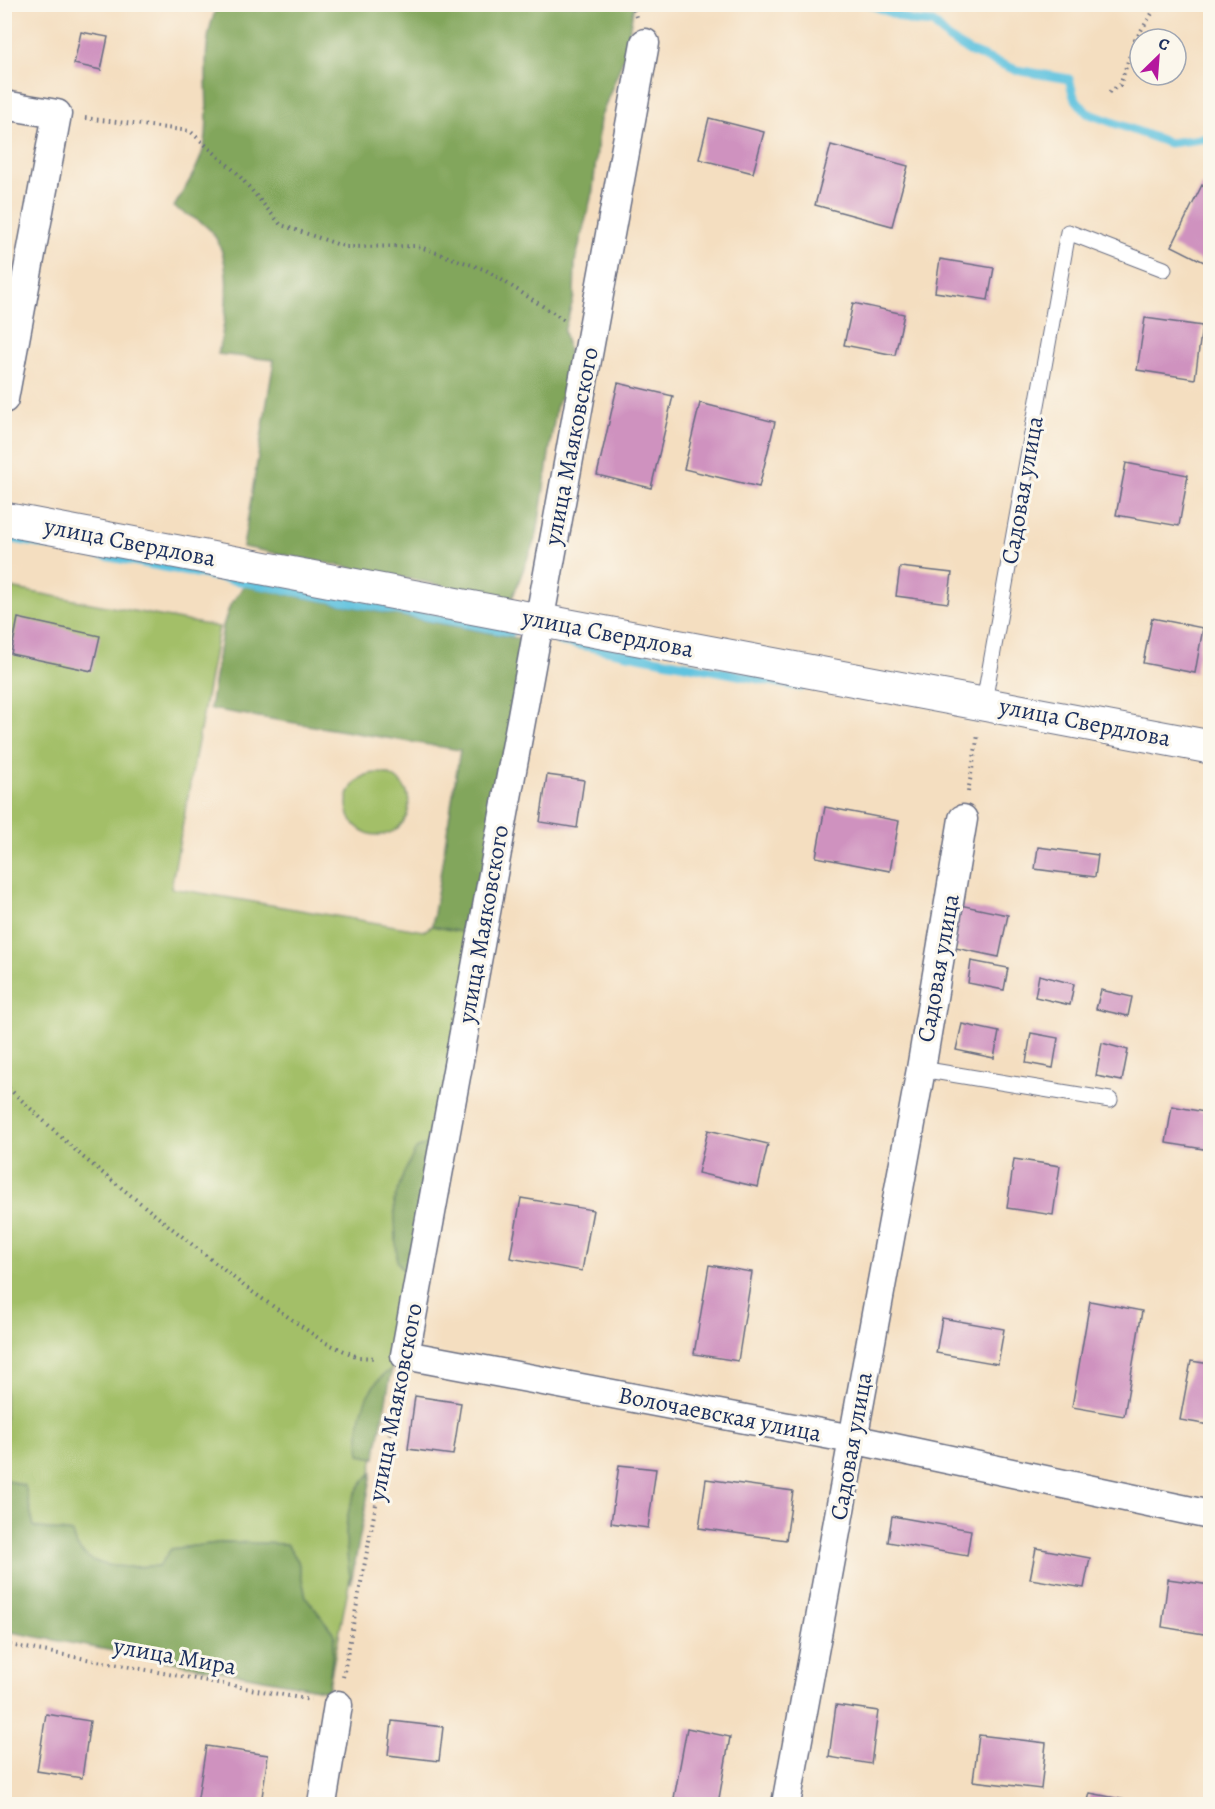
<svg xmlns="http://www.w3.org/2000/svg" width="1215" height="1809" font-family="Alegreya,serif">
<rect width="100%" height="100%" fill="#fbf7ec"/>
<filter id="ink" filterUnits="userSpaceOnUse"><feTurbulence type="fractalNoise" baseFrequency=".0167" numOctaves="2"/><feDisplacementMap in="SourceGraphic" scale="12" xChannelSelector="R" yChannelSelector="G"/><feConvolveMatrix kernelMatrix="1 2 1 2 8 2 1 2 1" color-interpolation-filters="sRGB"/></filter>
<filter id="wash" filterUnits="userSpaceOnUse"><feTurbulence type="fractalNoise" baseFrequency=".008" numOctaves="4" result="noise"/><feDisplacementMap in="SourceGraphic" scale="24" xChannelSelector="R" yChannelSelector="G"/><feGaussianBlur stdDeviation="1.35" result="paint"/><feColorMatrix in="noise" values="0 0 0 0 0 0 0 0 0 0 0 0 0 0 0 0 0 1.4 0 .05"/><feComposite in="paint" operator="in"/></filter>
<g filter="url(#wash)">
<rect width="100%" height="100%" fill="#f4dec0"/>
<!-- green -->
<path fill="#a3bf67" stroke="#5f7762" stroke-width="1.5" d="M 5,587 L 219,627 L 171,888 L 424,931 L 432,926 L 476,935 L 328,1691 L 335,1635 L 306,1597 L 298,1561 L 287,1544 L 226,1542 L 171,1549 L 159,1566 C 128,1567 81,1573 71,1533 L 34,1527 L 25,1486 L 5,1479 Z
M347 804a31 31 0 1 1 62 0a31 31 0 1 1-62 0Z"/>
<!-- forest -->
<path fill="#82a65c" stroke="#4e6a5d" stroke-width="1.5" d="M 218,5 L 634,5 L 625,54 L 600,119 L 593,190 L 575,262 L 574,297 L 564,331 L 572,370 L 556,408 L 537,534 L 512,599 L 243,547 L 274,360 L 218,354 C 226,320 236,257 209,229 C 201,220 184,214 174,207 C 186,186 203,162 206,136 C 210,93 198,46 218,5 Z
M 244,586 L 527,640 L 476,935 L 432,926 L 460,750 L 210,709 L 223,626 L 230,605 Z
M 439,1138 L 409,1280 L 397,1261 L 394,1201 L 403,1175 L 416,1149 Z
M 392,1369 L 375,1458 L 360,1455 C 356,1422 362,1388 392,1369 Z
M 372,1473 L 351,1583 C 344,1544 339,1500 372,1473 Z
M 4,1479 L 25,1486 L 34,1527 L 72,1533 C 81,1573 128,1567 159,1566 L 171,1549 L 226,1542 L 287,1544 L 298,1561 L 306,1597 L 335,1635 L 328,1691 L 5,1631 Z"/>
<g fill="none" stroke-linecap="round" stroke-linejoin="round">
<!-- stream -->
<path stroke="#61c3df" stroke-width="9" d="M 870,4 L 911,21 L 933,23 L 949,39 L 969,51 L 1016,70 L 1069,79 L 1074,97 L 1087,113 L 1169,143 L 1210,138
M 4,537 L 511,632
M 559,641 L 801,687"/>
</g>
<g id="blocks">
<!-- building -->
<path fill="#cf92bf" d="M 81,32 L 108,37 L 101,70 L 74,64 Z
M 709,118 L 764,132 L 753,173 L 699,159 Z
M 831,145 L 908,166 L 892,226 L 815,205 Z
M 1202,185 L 1210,190 L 1210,265 L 1172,246 Z
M 940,259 L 994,268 L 988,300 L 935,292 Z
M 853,303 L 904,314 L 895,355 L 844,345 Z
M 1145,318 L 1202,326 L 1195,379 L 1137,370 Z
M 618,383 L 673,396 L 651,488 L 597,475 Z
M 700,403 L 775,422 L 759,487 L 684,469 Z
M 1126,463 L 1188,475 L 1179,526 L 1116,515 Z
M 900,567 L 952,573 L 948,603 L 896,596 Z
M 18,618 L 100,636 L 92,671 L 11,654 Z
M 1152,618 L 1203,628 L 1195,673 L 1143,663 Z
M 547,775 L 584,780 L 577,828 L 540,822 Z
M 825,807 L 899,821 L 890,871 L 816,857 Z
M 1038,847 L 1098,855 L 1095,877 L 1035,869 Z
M 955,904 L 1008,915 L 999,957 L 946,946 Z
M 971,961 L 1008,968 L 1004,990 L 968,983 Z
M 1039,975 L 1074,984 L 1070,1005 L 1035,997 Z
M 1101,990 L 1132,997 L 1128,1016 L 1096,1009 Z
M 962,1024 L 999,1032 L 994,1058 L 956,1050 Z
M 1031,1033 L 1058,1038 L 1053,1068 L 1026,1063 Z
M 1102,1043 L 1128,1050 L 1122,1081 L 1096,1076 Z
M 1172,1106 L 1210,1113 L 1210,1150 L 1166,1143 Z
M 708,1130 L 768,1144 L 758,1187 L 698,1173 Z
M 1014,1159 L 1060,1166 L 1053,1215 L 1007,1208 Z
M 521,1198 L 593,1210 L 582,1271 L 510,1258 Z
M 709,1265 L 752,1272 L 738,1361 L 694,1354 Z
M 1090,1301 L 1142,1311 L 1124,1416 L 1072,1407 Z
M 942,1318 L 1004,1329 L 998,1364 L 936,1353 Z
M 1191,1361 L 1210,1364 L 1210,1425 L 1180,1420 Z
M 415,1396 L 461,1403 L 453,1455 L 408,1449 Z
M 619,1465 L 656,1469 L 648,1528 L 611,1523 Z
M 706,1479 L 793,1491 L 786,1540 L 699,1528 Z
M 892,1516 L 971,1530 L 967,1556 L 888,1542 Z
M 1036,1548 L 1090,1558 L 1084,1588 L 1030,1579 Z
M 1168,1579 L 1210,1585 L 1210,1635 L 1162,1627 Z
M 836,1705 L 878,1711 L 871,1764 L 829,1757 Z
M 46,1714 L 90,1721 L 82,1778 L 37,1771 Z
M 392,1721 L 443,1727 L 439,1761 L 388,1755 Z
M 687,1728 L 730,1737 L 718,1804 L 674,1798 Z
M 979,1735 L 1046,1743 L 1041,1789 L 973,1781 Z
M 206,1746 L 268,1755 L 261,1804 L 197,1804 Z
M 1090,1793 L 1137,1802 L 1137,1804 L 1087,1804 Z"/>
</g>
</g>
<g filter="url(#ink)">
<use href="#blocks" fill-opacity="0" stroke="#676c80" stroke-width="1.5"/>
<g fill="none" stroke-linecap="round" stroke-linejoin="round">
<defs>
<path id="lane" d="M 984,702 L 1068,232 L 1164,269
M 921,1069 L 1110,1100"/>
<path id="street" d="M 645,43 L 405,1355 L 852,1439 L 1210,1515
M 4,105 L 57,114 L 4,399
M 322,1804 L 338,1705
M 786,1804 L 921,1069 L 963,819"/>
<path id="secondary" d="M 4,519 L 1210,747"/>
</defs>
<!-- lane casing -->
<use href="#lane" stroke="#676c80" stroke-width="17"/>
<!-- street casing -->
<use href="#street" stroke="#676c80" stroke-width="31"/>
<!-- secondary casing -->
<use href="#secondary" stroke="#676c80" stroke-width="35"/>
<!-- path -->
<path stroke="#676c80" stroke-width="4" stroke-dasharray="1.5 4.5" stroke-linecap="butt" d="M 632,4 L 636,17
M 1109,92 L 1120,85 L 1135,40 L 1158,4
M 85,118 L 190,131 L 237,173 L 281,225 L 346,247 L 417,246 L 486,270 L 566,321
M 968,792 L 978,735
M 4,1084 L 84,1158 L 244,1286 L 324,1342 L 358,1357 L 376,1358
M 4,1644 L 311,1700
M 343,1677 L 399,1384"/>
<!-- lane -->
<use href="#lane" stroke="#fff" stroke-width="15"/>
<!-- street -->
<use href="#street" stroke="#fff" stroke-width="28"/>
<!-- secondary -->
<use href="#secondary" stroke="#fff" stroke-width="33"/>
</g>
</g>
<g text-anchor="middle" stroke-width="6" stroke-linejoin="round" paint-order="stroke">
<!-- street labels -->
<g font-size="24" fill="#1b2f5e" stroke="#fbf7ec">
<text transform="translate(571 446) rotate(-79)" y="8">улица Маяковского</text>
<text transform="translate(1022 490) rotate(-80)" y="8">Садовая улица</text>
<text transform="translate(130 542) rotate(11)" y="8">улица Свердлова</text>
<text transform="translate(608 633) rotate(11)" y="8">улица Свердлова</text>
<text transform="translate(1085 722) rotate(11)" y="8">улица Свердлова</text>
<text transform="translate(483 924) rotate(-80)" y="8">улица Маяковского</text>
<text transform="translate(938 968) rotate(-80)" y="8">Садовая улица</text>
<text transform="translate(395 1402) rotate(-79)" y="8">улица Маяковского</text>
<text transform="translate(720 1414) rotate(11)" y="8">Волочаевская улица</text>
<text transform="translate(851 1446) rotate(-80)" y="8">Садовая улица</text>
<text transform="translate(175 1656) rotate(10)" y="8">улица Мира</text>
</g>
</g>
<!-- margin -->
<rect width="1215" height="1809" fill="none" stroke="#fbf7ec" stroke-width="24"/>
<!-- north arrow -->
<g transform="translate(1158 57) rotate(25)"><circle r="28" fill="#fbf7ec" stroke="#a1a7b3" stroke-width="1.5"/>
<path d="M0-4.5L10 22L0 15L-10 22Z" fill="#b5179e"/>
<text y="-9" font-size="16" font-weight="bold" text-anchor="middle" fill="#1b2f5e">С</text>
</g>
</svg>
